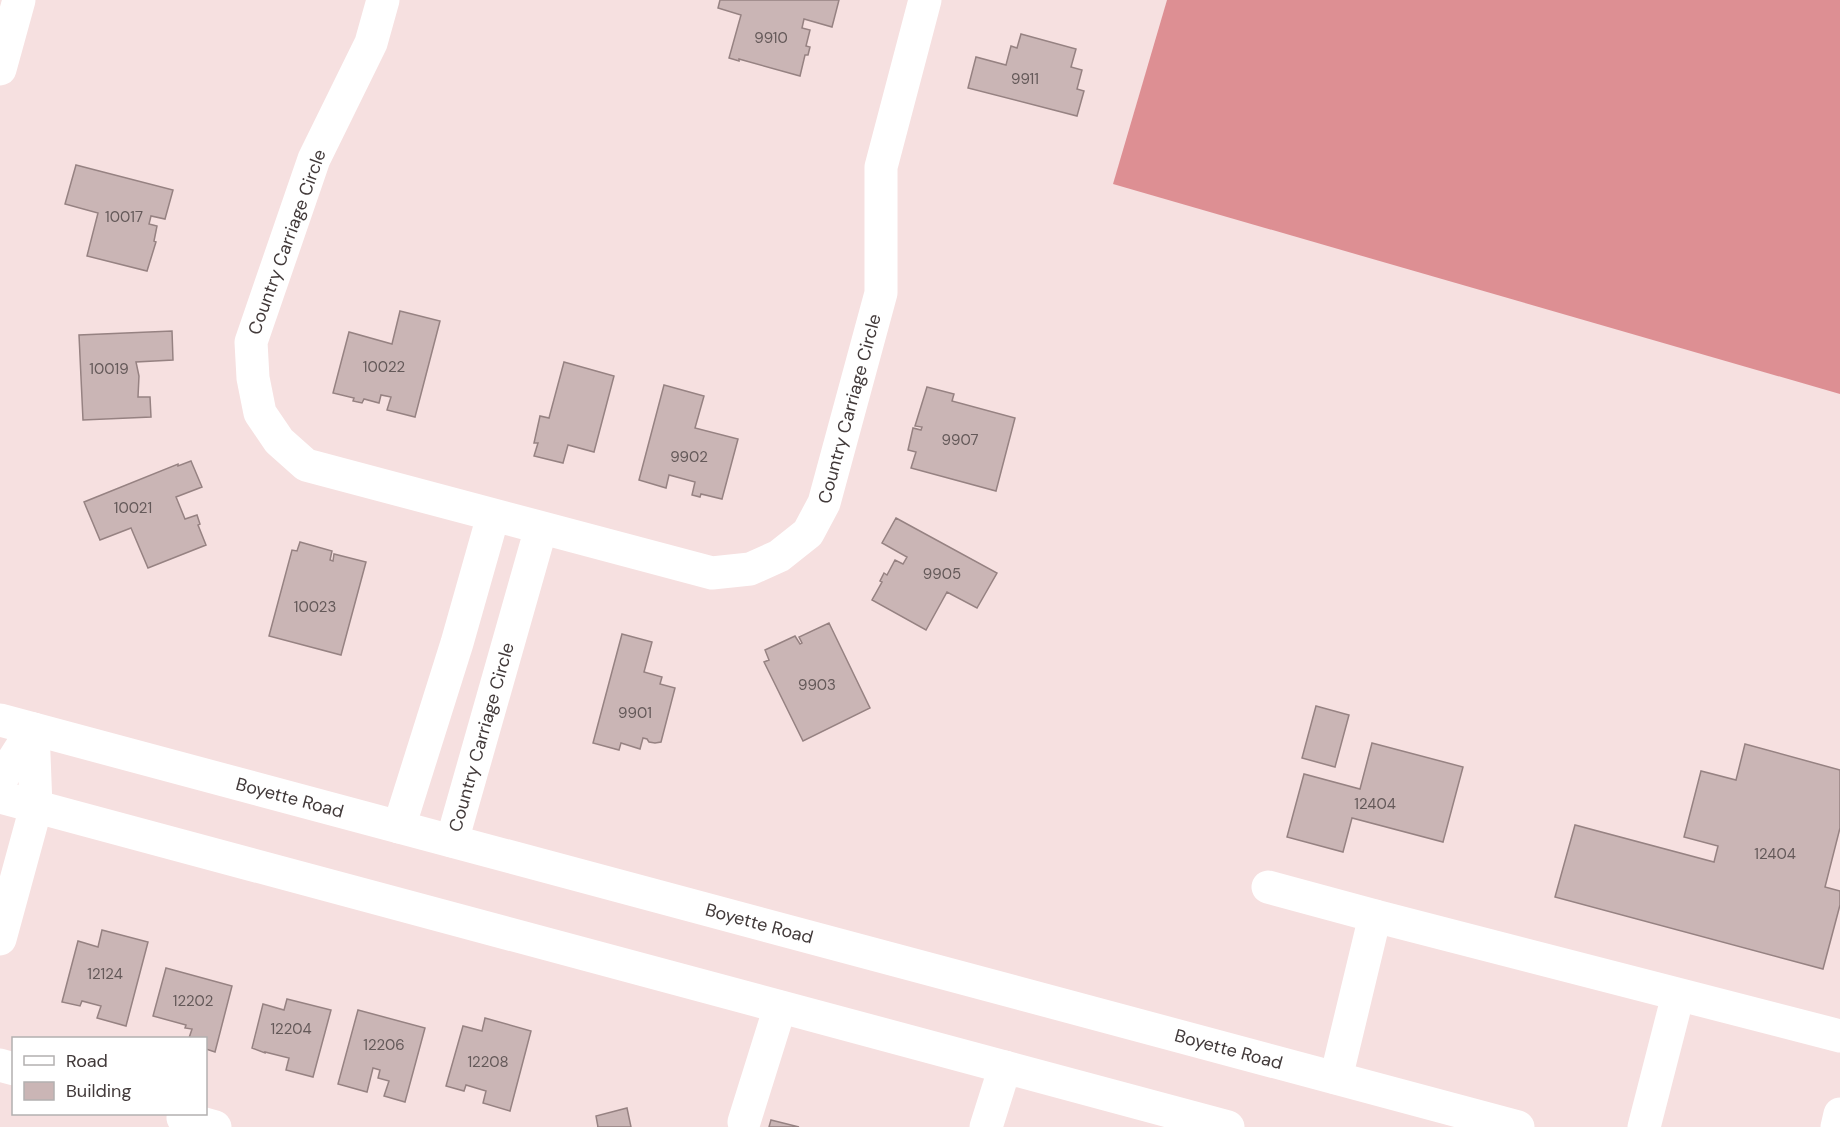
<svg xmlns="http://www.w3.org/2000/svg" width="1840" height="1127" font-family="'DM Sans',sans-serif">
<rect width="100%" height="100%" fill="#f6e0e0"/>
<!-- forest -->
<path fill="#dd8f93" d="M 1167,0 L 1840,0 L 1840,394 L 1113,184 Z"/>
<!-- building -->
<path fill="#cab5b5" stroke="#968282" stroke-width="1.5" d="M 720,0 L 839,0 L 832,27 L 804,19 L 802,28 L 810,30 L 806,46 L 810,47 L 808,55 L 805,55 L 800,76 L 739,59 L 739,61 L 729,58 L 741,15 L 718,8 Z
M 1021,34 L 1076,49 L 1071,67 L 1082,70 L 1077,89 L 1084,91 L 1077,116 L 968,88 L 976,57 L 1006,65 L 1011,46 L 1017,48 Z
M 76,165 L 173,190 L 165,219 L 151,216 L 149,224 L 157,226 L 154,241 L 156,242 L 147,271 L 87,256 L 98,213 L 65,204 Z
M 400,311 L 440,321 L 415,417 L 387,410 L 391,397 L 381,395 L 379,403 L 364,399 L 362,403 L 353,401 L 354,398 L 333,393 L 349,332 L 392,344 Z
M 172,331 L 173,360 L 136,362 L 139,376 L 138,397 L 150,397 L 151,417 L 83,420 L 79,335 Z
M 564,362 L 614,376 L 594,452 L 568,445 L 563,463 L 534,456 L 538,443 L 534,443 L 540,416 L 549,418 Z
M 664,385 L 704,396 L 695,428 L 738,439 L 722,499 L 701,494 L 700,497 L 692,495 L 695,482 L 669,475 L 666,488 L 639,480 Z
M 927,387 L 954,394 L 952,401 L 1015,418 L 996,491 L 911,468 L 916,452 L 908,450 L 913,428 L 921,430 L 922,427 L 915,426 Z
M 191,461 L 202,487 L 176,497 L 185,519 L 197,515 L 200,524 L 198,525 L 206,545 L 148,568 L 131,528 L 100,540 L 84,502 L 178,464 L 178,466 Z
M 896,518 L 997,573 L 977,608 L 947,592 L 926,630 L 872,600 L 882,582 L 880,581 L 884,573 L 887,575 L 895,560 L 903,564 L 907,557 L 882,543 Z
M 300,542 L 332,551 L 330,560 L 333,561 L 334,554 L 366,562 L 341,655 L 269,636 L 292,550 L 297,551 Z
M 829,623 L 870,708 L 803,741 L 764,662 L 769,660 L 765,650 L 795,636 L 800,644 L 802,643 L 799,637 Z
M 622,634 L 652,642 L 644,672 L 662,677 L 660,684 L 675,688 L 661,742 L 655,743 L 649,742 L 647,739 L 643,738 L 640,749 L 621,743 L 619,750 L 593,743 Z
M 1316,706 L 1349,715 L 1335,767 L 1302,758 Z
M 1372,743 L 1463,767 L 1443,842 L 1352,818 L 1343,852 L 1287,837 L 1304,774 L 1360,789 Z
M 1745,744 L 1840,770 L 1840,828 L 1825,887 L 1840,891 L 1840,905 L 1823,969 L 1555,897 L 1575,825 L 1714,862 L 1718,846 L 1684,837 L 1701,771 L 1736,780 Z
M 102,930 L 148,942 L 126,1026 L 97,1018 L 101,1006 L 82,1001 L 80,1006 L 62,1002 L 78,941 L 98,947 Z
M 166,968 L 232,986 L 215,1052 L 206,1049 L 206,1038 L 189,1038 L 192,1029 L 185,1028 L 186,1025 L 153,1016 Z
M 287,999 L 331,1010 L 313,1077 L 286,1070 L 289,1058 L 265,1052 L 265,1053 L 252,1048 L 263,1004 L 284,1010 Z
M 358,1010 L 425,1028 L 405,1102 L 384,1096 L 389,1081 L 378,1078 L 380,1070 L 373,1068 L 367,1092 L 338,1084 Z
M 485,1018 L 531,1031 L 510,1111 L 483,1103 L 486,1091 L 466,1085 L 464,1091 L 446,1086 L 463,1026 L 482,1031 Z
M 627,1108 L 631,1127 L 597,1127 L 598,1127 L 596,1116 Z
M 771,1120 L 799,1127 L 769,1127 Z"/>
<g fill="none" stroke-linecap="round" stroke-linejoin="round">
<!-- minor -->
<g stroke="#fff" stroke-width="33">
<path id="s1" d="M 383,0 L 371,43 L 314,159 L 251,342 L 253,378 L 260,413 L 279,441 L 306,465 L 712,573 L 750,569 L 779,556 L 808,533 L 824,503 L 881,293 L 881,167 L 925,0"/>
<path d="M 0,69 L 19,0"/>
<path d="M 0,781 L 33,729"/>
<path d="M 399,827 L 457,643 L 493,516"/>
<path id="s2" d="M 452,841 L 541,528"/>
<path d="M 1268,887 L 1375,916 L 1336,1078"/>
<path d="M 1375,916 L 1840,1036"/>
<path d="M 0,939 L 36,807 L 33,729"/>
<path d="M 0,1065 L 14,1069"/>
<path d="M 183,1118 L 215,1127"/>
<path d="M 744,1122 L 780,1007"/>
<path d="M 986,1127 L 1005,1067"/>
<path d="M 1644,1127 L 1678,995"/>
<path d="M 1837,1127 L 1840,1114"/>
</g>
<!-- major -->
<g stroke="#fff" stroke-width="33">
<path id="s3" d="M 0,720 L 1518,1127"/>
<path d="M 0,797 L 1228,1127"/>
</g>
</g>
<g text-anchor="middle" stroke-width="4.5" stroke-linejoin="round" paint-order="stroke">
<!-- number labels -->
<g font-size="15" fill="#645959">
<text x="771" y="43">9910</text>
<text x="1025" y="84">9911</text>
<text x="124" y="222">10017</text>
<text x="384" y="372">10022</text>
<text x="109" y="374">10019</text>
<text x="960" y="445">9907</text>
<text x="689" y="462">9902</text>
<text x="133" y="513">10021</text>
<text x="942" y="579">9905</text>
<text x="315" y="612">10023</text>
<text x="817" y="690">9903</text>
<text x="635" y="718">9901</text>
<text x="1375" y="809">12404</text>
<text x="1775" y="859">12404</text>
<text x="105" y="979">12124</text>
<text x="193" y="1006">12202</text>
<text x="291" y="1034">12204</text>
<text x="384" y="1050">12206</text>
<text x="488" y="1067">12208</text>
</g>
<!-- street labels -->
<g font-size="18" fill="#423a3a" stroke="#fff">
<text transform="translate(287 242) rotate(-70)" y="6">Country Carriage Circle</text>
<text dy="6" stroke="none"><textPath href="#s1" startOffset="1168">Country Carriage Circle</textPath></text>
<text dy="6" stroke="none"><textPath href="#s2" startOffset="108">Country Carriage Circle</textPath></text>
<text dy="6" stroke="none"><textPath href="#s3" startOffset="300">Boyette Road</textPath></text>
<text dy="6" stroke="none"><textPath href="#s3" startOffset="786">Boyette Road</textPath></text>
<text dy="6" stroke="none"><textPath href="#s3" startOffset="1272">Boyette Road</textPath></text>
</g>
</g>
<!-- legend -->
<rect x="12" y="1037" width="195" height="78" fill="#ffffff" stroke="#b3b0b0" stroke-width="1.5"/>
<rect x="24" y="1056" width="30" height="9" fill="#ffffff" stroke="#b3b0b0" stroke-width="1.5"/>
<text x="66" y="1067" font-size="18" fill="#423a3a">Road</text>
<rect x="24" y="1082" width="30" height="18" fill="#cab5b5" stroke="#b3b0b0" stroke-width="1.5"/>
<text x="66" y="1097" font-size="18" fill="#423a3a">Building</text>
</svg>
